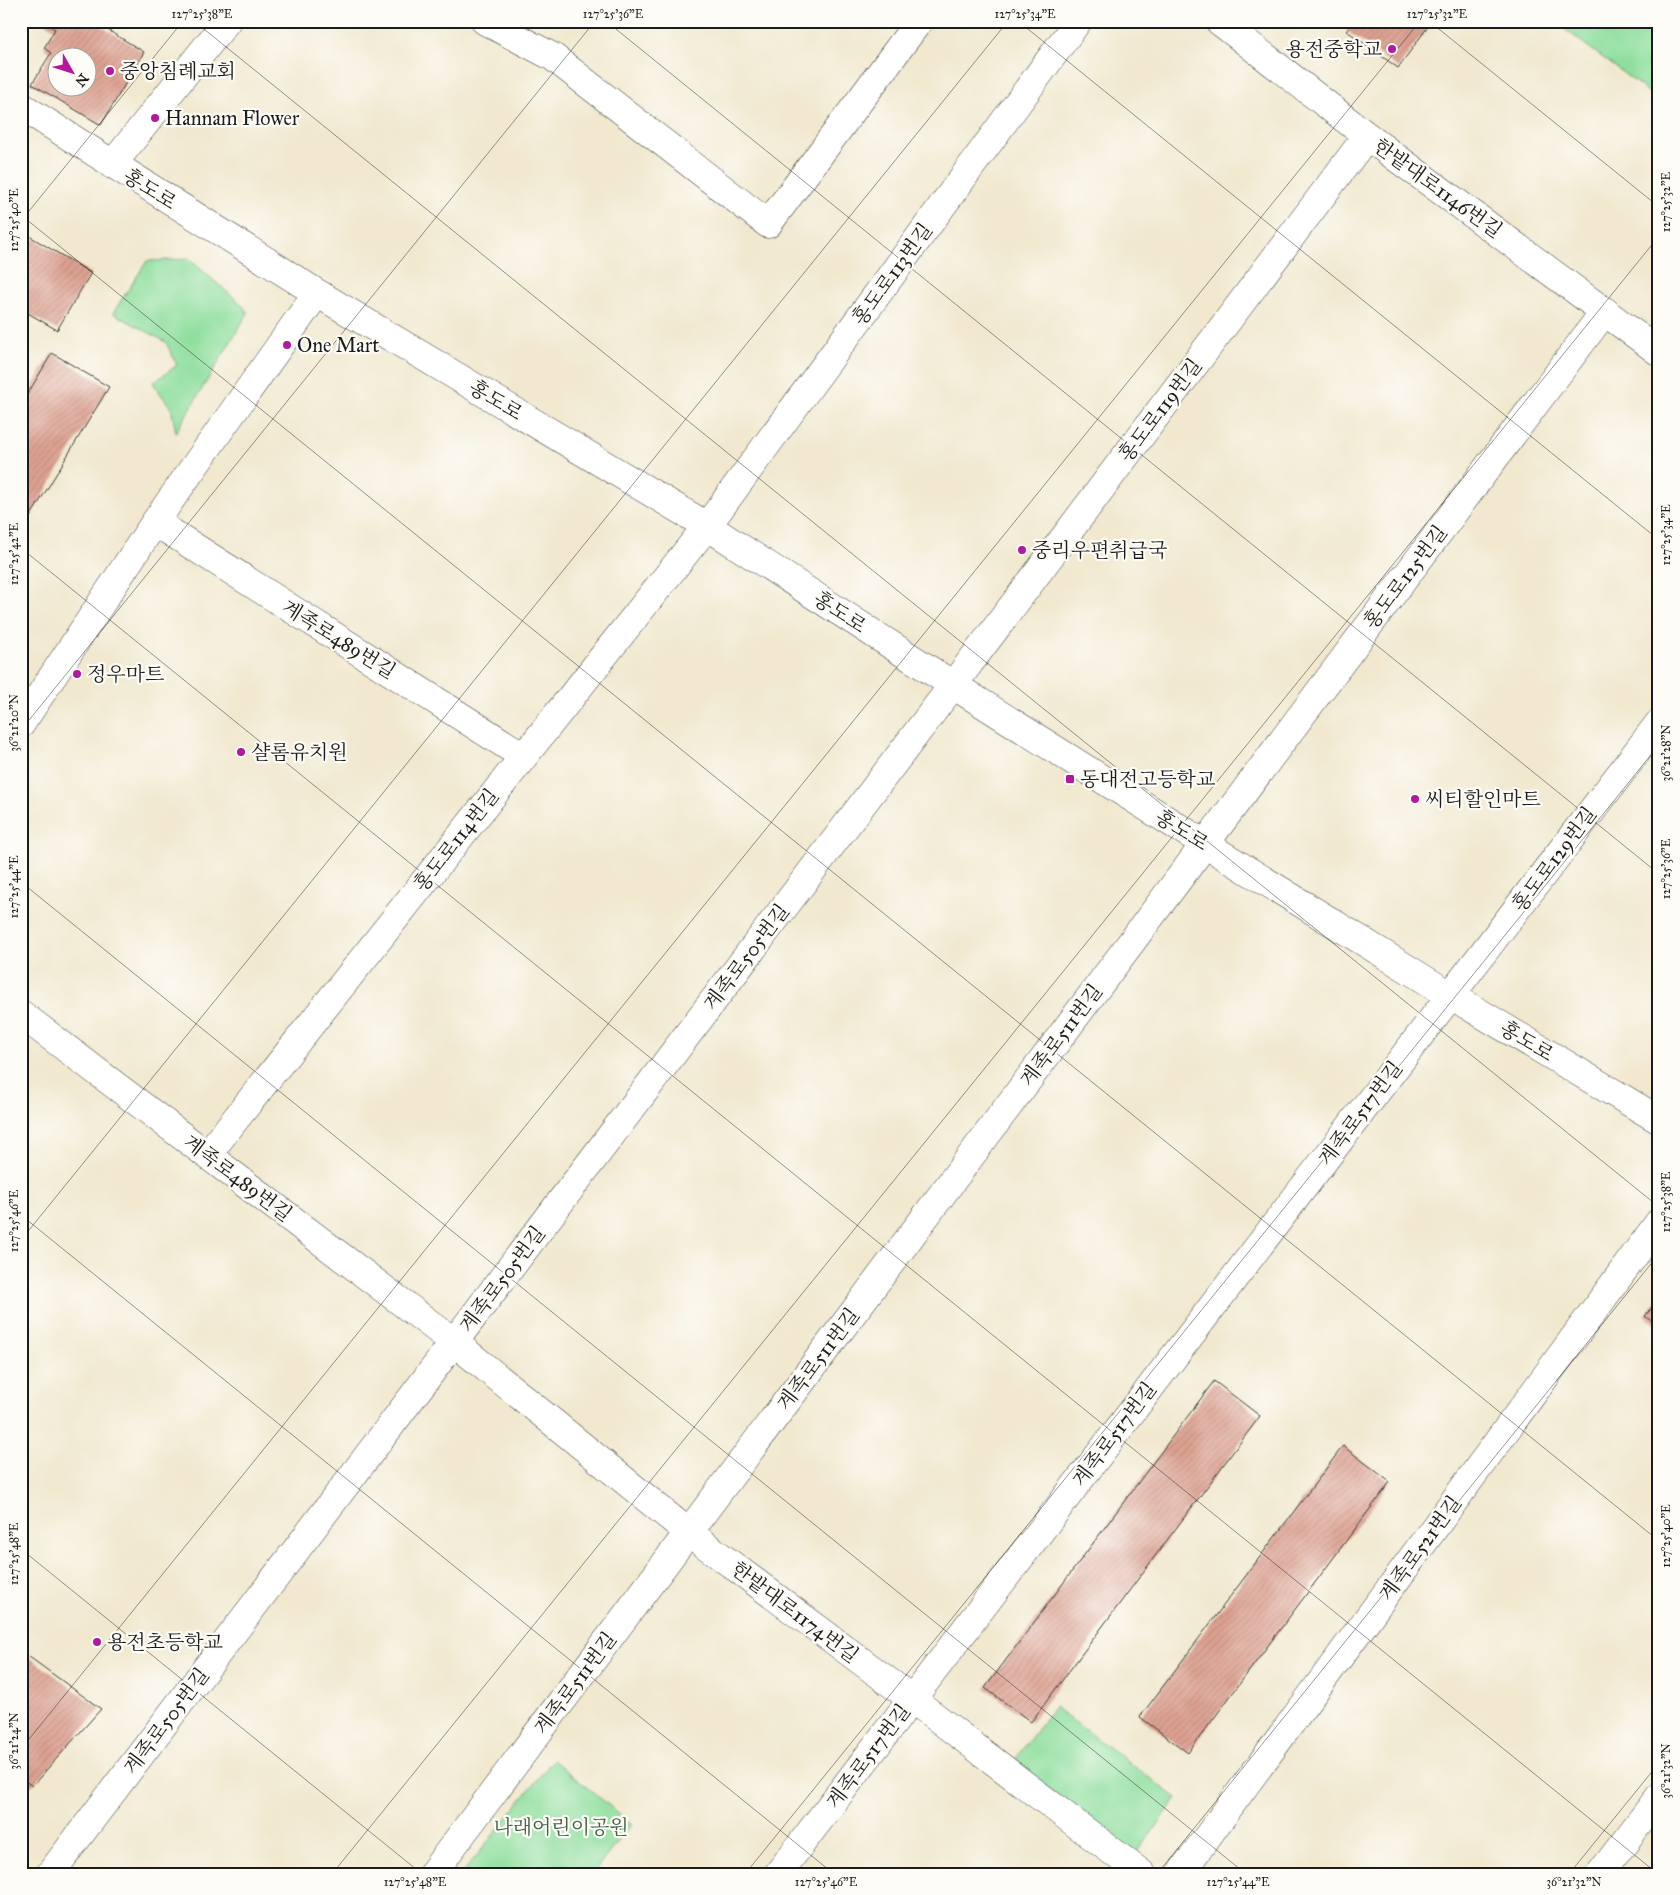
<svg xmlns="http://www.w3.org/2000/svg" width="1680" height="1895" font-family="'IM FELL Great Primer','Noto Serif KR',serif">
<defs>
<pattern id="building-hatch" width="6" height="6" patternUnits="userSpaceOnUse" patternTransform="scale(1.25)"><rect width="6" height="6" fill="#dda191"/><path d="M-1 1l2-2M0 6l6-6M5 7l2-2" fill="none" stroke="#bd8a7c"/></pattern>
</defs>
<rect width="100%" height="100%" fill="#fdfcf7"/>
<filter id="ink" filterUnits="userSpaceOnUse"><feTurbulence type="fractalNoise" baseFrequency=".02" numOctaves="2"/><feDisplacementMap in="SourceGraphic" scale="10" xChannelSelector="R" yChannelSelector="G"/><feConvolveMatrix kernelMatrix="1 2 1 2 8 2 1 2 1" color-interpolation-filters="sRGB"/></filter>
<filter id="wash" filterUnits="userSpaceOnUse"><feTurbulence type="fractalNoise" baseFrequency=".0096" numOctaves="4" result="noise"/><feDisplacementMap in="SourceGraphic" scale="20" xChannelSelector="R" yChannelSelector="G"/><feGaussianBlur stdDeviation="1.12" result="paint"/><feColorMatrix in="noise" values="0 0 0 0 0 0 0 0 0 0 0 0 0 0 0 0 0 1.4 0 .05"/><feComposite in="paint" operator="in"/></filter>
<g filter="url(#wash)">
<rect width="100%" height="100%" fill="#f1e8cf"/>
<!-- green -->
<path fill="#8ede9d" stroke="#557d5c" d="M 1560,21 L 1659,21 L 1659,100 L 1558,24 Z
M 189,259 L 241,304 L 248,313 L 176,432 L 171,408 L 153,383 L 177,365 L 166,342 L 113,313 L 147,261 Z
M 1054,1707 L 1177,1798 L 1136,1853 L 1013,1762 Z
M 553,1760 L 632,1824 L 592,1874 L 462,1874 Z"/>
<g id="blocks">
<!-- building -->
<path fill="url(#building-hatch)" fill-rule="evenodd" d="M 41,21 L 93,21 L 144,52 L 101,125 L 32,84 L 51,53 L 44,48 L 55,29 ZM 58,58 L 88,58 L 88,88 L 58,88 Z
M 1354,21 L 1432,21 L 1398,68 L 1347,31 Z
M 21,231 L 91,273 L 57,330 L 21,309 Z
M 52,353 L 109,387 L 21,532 L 21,405 Z
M 1659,1299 L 1659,1327 L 1645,1316 Z
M 1214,1381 L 1260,1416 L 1031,1722 L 985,1688 Z
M 1343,1446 L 1390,1482 L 1188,1753 L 1140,1717 Z
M 21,1651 L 101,1709 L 32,1786 L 21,1778 Z"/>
</g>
</g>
<g filter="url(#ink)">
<use href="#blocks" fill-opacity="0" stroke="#3c3b37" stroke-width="1"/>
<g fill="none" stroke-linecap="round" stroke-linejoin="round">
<defs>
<path id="minor" d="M 485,21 L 553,57 L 768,224 L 919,21
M 1219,21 L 1367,136 L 1659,352
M 21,106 L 317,293 L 707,526 L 953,685 L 1205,844 L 1450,995 L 1659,1120
M 112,165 L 227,21
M 155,522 L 523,756
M 21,724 L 155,522 L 317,293
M 21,1014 L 454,1342 L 688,1532 L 912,1699 L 1142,1874
M 207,1155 L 707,526 L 1078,21
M 50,1874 L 953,685 L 1367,136
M 432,1874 L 1605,311
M 778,1874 L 1659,723
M 1180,1874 L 1659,1222"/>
<path id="major" d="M 1600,1874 L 1659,1797"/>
</defs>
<!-- minor casing -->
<use href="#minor" stroke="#3c3b37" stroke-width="29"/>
<!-- major casing -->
<use href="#major" stroke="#3c3b37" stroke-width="29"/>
<!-- minor -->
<use href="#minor" stroke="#fff" stroke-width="28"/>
<!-- major -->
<use href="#major" stroke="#fff" stroke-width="28"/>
</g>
</g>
<!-- ticks -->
<path fill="none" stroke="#1c1c1c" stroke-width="1" stroke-opacity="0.45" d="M 194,21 L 1659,1207M 606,21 L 1659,874M 1018,21 L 1659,540M 1429,21 L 1659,207M 21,215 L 1659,1541M 21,221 L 183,21M 21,548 L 1658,1874M 21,730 L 595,21M 21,882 L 1246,1874M 21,1215 L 834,1874M 21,1240 L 1008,21M 21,1549 L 422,1874M 21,1749 L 1420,21M 332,1874 L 1659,236M 745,1874 L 1659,745M 1157,1874 L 1659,1254M 1569,1874 L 1659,1763"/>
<!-- markers -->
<g fill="#b5179e" stroke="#fdfcf7" stroke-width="2">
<circle cx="1392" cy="49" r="5"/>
<circle cx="110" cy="71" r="5"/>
<circle cx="155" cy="118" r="5"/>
<circle cx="287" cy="345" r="5"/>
<circle cx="1022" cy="550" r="5"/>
<circle cx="77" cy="674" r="5"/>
<circle cx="241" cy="752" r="5"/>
<rect x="1065" y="774" width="10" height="10" rx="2.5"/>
<circle cx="1415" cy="799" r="5"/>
<circle cx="97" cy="1642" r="5"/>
</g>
<g text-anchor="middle" stroke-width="4.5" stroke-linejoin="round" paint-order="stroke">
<!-- poi labels -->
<g font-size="20" fill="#1c1c1c" stroke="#fdfcf7" text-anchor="start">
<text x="1382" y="56" text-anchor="end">용전중학교</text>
<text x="120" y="78">중앙침례교회</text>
<text x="165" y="125">Hannam Flower</text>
<text x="297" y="352">One Mart</text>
<text x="1032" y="557">중리우편취급국</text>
<text x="87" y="681">정우마트</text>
<text x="251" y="759">샬롬유치원</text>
<text x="1080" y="786">동대전고등학교</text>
<text x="1425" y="806">씨티할인마트</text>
<text x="107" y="1649">용전초등학교</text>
</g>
<!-- street labels -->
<g font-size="20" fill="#1c1c1c" stroke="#fdfcf7">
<text transform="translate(1438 188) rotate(36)" y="7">한밭대로1146번길</text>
<text transform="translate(150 189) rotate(32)" y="7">홍도로</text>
<text transform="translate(892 274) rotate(-54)" y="7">홍도로113번길</text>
<text transform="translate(496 400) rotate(31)" y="7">홍도로</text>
<text transform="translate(1160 410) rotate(-53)" y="7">홍도로119번길</text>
<text transform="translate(1405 577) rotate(-53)" y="7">홍도로125번길</text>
<text transform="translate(840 612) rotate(33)" y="7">홍도로</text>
<text transform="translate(339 639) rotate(32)" y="7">계족로489번길</text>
<text transform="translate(1182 830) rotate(32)" y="7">홍도로</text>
<text transform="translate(456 840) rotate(-52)" y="7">홍도로114번길</text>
<text transform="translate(1554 859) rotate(-53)" y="7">홍도로129번길</text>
<text transform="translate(746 957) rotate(-53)" y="7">계족로505번길</text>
<text transform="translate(1061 1035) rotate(-53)" y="7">계족로511번길</text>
<text transform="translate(1527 1041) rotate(31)" y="7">홍도로</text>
<text transform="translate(1360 1113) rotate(-53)" y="7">계족로517번길</text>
<text transform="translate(238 1178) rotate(37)" y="7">계족로489번길</text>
<text transform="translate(502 1279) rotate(-53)" y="7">계족로505번길</text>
<text transform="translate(818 1359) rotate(-53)" y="7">계족로511번길</text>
<text transform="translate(1114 1434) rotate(-53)" y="7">계족로517번길</text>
<text transform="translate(1420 1548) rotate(-54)" y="7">계족로521번길</text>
<text transform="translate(795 1612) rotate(37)" y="7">한밭대로1174번길</text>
<text transform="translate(575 1683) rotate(-53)" y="7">계족로511번길</text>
<text transform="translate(166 1721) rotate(-53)" y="7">계족로505번길</text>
<text transform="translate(868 1756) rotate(-53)" y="7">계족로517번길</text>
</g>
<!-- park labels -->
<g font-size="20" fill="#446049" stroke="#fdfcf7">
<text x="561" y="1834">나래어린이공원</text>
</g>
</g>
<!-- margin -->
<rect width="1680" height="1895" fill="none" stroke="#fdfcf7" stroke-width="55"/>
<!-- north arrow -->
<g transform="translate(72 72) rotate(129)"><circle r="24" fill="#fdfcf7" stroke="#a3a29f"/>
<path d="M0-4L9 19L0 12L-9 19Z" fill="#b5179e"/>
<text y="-8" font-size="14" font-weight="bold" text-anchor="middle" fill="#1c1c1c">N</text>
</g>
<rect x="28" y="28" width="1624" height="1840" fill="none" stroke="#1c1c1c" stroke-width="2"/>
<g font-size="12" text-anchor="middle" fill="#1c1c1c">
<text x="202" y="18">127°25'38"E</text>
<text x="613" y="18">127°25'36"E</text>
<text x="1025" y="18">127°25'34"E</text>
<text x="1437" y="18">127°25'32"E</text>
<text transform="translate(1666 202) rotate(-90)" y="4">127°25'32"E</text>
<text transform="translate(14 220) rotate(-90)" y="4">127°25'40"E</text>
<text transform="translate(1666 535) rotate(-90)" y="4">127°25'34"E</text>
<text transform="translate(14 554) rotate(-90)" y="4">127°25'42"E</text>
<text transform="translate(14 723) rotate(-90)" y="4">36°21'20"N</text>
<text transform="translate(1666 753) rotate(-90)" y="4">36°21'28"N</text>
<text transform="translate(1666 869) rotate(-90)" y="4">127°25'36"E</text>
<text transform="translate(14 887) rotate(-90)" y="4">127°25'44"E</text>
<text transform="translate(1666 1202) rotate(-90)" y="4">127°25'38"E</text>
<text transform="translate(14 1221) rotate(-90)" y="4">127°25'46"E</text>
<text transform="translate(1666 1536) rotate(-90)" y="4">127°25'40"E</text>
<text transform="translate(14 1554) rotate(-90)" y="4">127°25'48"E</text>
<text transform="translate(14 1741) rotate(-90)" y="4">36°21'24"N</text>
<text transform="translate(1666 1771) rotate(-90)" y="4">36°21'32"N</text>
<text x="415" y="1886">127°25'48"E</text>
<text x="826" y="1886">127°25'46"E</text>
<text x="1238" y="1886">127°25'44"E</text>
<text x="1574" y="1886">36°21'32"N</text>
</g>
</svg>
